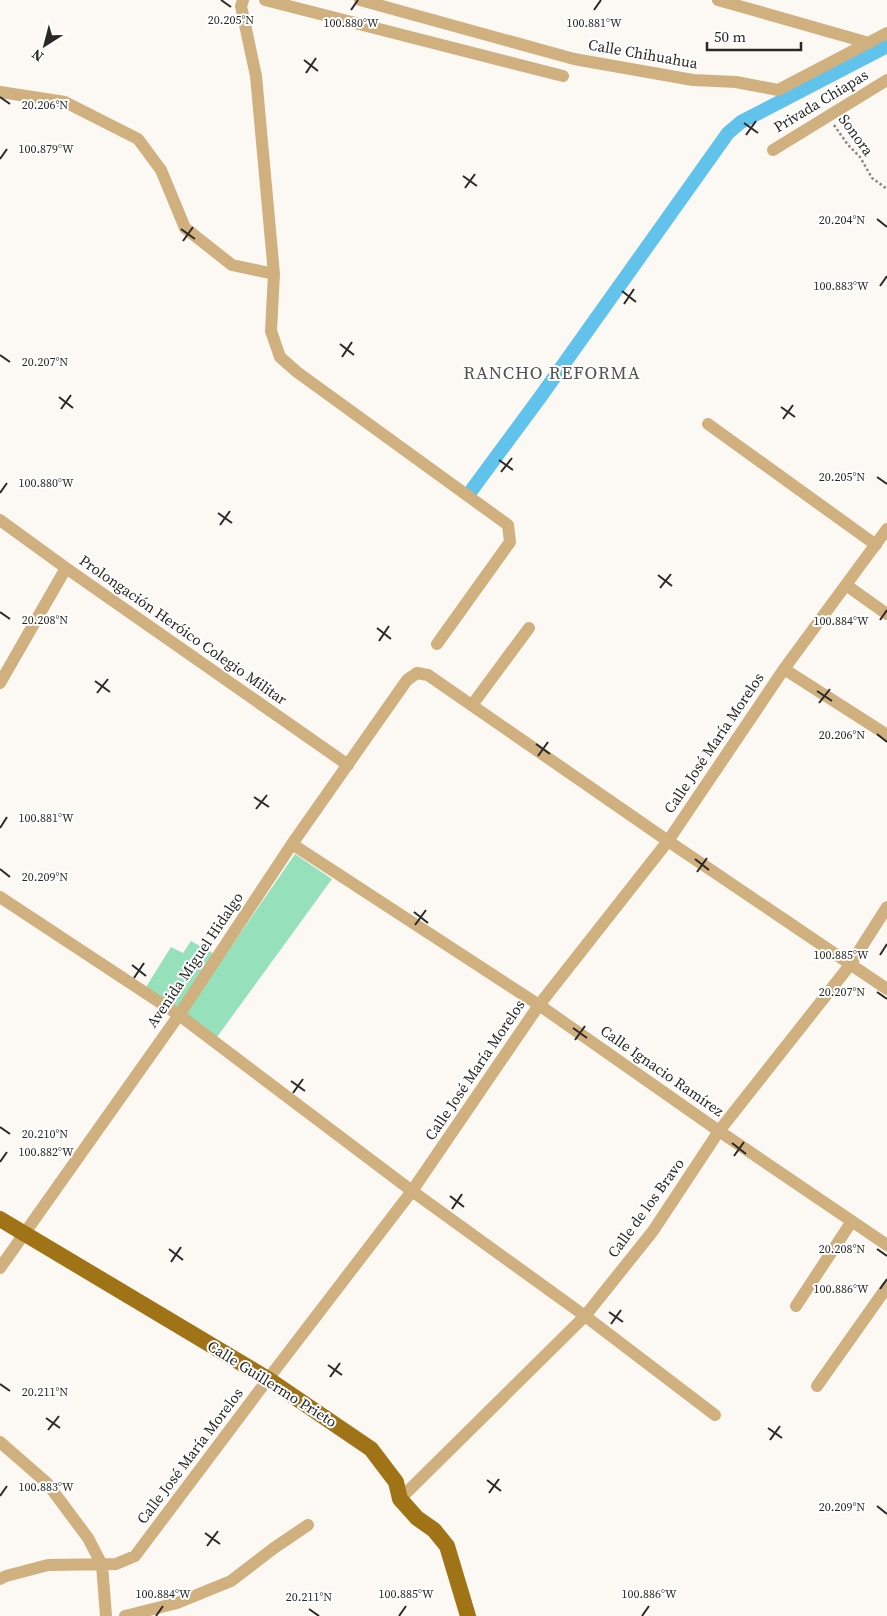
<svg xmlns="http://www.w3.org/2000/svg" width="887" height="1616" font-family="'Source Serif 4',serif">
<rect width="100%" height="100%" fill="#fcf9f5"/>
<!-- green -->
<path fill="#96e1bb" d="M 295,854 L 332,879 L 217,1037 L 184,1015 Z
M 191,941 L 218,956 L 178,1010 L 146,987 L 171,947 L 183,953 Z"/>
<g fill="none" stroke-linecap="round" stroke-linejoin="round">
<!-- canal -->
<path stroke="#61c3ec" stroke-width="14" d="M 471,491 L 541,396 L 728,133 L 741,122 L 887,46"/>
<!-- path -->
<path stroke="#8a8885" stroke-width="2.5" stroke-dasharray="2.5 2.5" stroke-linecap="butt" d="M 834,125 L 848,145 L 860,157 L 872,178 L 887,189"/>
<!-- minor -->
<path stroke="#d0b07e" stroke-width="12" d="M 243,0 L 241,6 L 256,76 L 274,274 L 271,331 L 280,357 L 297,372 L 508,525 L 510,542 L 437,644
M 265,0 L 563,76
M 360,0 L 574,59 L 693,80 L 736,82 L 778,90 L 887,33
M 718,0 L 869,43
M 0,92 L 65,102 L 138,139 L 161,170 L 185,228 L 232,265 L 274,274
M 773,150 L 887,80
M 708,424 L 876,545
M 0,520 L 66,568 L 348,765
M 846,585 L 887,614
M 784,669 L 887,735
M 0,683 L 66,568
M 472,705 L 529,628
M 292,844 L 539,1005 L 719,1131 L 887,1245
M 0,897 L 179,1015 L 412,1191 L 585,1316 L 715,1415
M 0,1268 L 179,1015 L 292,844 L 407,680 L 417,673 L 428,675 L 668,841 L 887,989
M 796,1306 L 852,1221
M 817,1386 L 887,1287
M 0,1442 L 47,1483 L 88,1538 L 102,1565 L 106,1616
M 400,1499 L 585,1316 L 653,1231 L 719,1131 L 850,965 L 887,907
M 0,1579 L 6,1576 L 48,1565 L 116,1564 L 135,1556 L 268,1379 L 412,1191 L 539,1005 L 668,841 L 784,669 L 887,529
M 125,1616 L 177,1603 L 231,1581 L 274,1548 L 308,1525"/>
<!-- major -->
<path stroke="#a17317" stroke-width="16" d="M 0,1219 L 268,1379 L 371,1449 L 396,1482 L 400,1499 L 417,1518 L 434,1530 L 447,1546 L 468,1616"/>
</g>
<!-- ticks -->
<path fill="none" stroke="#2a2927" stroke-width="2" d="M 221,0 L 231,7M 351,10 L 358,0M 594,10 L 601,0M 304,60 L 318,71M 306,73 L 316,58M 0,97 L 10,104M 744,123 L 758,133M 746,135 L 756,121M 0,159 L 7,149M 463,176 L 477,186M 465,188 L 475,174M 877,219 L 887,227M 181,229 L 195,239M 183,241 L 193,227M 880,286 L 887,276M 622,291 L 636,302M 624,304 L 634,289M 340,344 L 354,355M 0,355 L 10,362M 342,357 L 352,342M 59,397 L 73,408M 781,407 L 795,417M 61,409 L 71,395M 783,419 L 793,405M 499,460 L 513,470M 501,472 L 512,458M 877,477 L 887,484M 0,493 L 7,483M 218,513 L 232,523M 220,525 L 230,511M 658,575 L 672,586M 660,588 L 671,574M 0,612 L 10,619M 880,620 L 887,610M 377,628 L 391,639M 379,641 L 389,626M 95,681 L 110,692M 817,691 L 832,701M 97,693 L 108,679M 819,703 L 830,689M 877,734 L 887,742M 536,744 L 550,754M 538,756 L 548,742M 254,797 L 269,807M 256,809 L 267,795M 0,828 L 7,817M 695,859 L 709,870M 0,869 L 10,877M 697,872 L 707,858M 414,912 L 428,923M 415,925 L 426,910M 880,955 L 887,944M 132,965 L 146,976M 134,978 L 144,963M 877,992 L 887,999M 573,1028 L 587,1038M 575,1040 L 585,1026M 291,1081 L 305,1091M 293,1093 L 303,1079M 0,1127 L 10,1134M 732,1143 L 746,1154M 734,1156 L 744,1142M 0,1162 L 7,1152M 450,1196 L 464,1207M 452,1209 L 462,1194M 169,1249 L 183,1260M 877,1249 L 887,1256M 171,1262 L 181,1247M 880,1289 L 887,1279M 609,1312 L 623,1322M 611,1324 L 621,1310M 328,1365 L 342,1375M 330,1377 L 340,1363M 0,1384 L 10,1391M 46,1418 L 60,1428M 768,1428 L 782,1438M 48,1430 L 59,1416M 770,1440 L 780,1426M 487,1480 L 501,1491M 489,1493 L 499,1479M 0,1496 L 7,1486M 877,1506 L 887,1514M 205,1533 L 220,1544M 207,1546 L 218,1531M 309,1609 L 319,1616M 156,1616 L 163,1606M 399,1616 L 406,1606M 642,1616 L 649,1606"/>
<g text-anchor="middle" stroke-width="4" stroke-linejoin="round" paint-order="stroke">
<!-- street labels -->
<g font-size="15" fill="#2a2927" stroke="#fff">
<text transform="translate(643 54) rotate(10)" y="5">Calle Chihuahua</text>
<text transform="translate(821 101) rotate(-31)" y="5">Privada Chiapas</text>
<text transform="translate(856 135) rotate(54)" y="5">Sonora</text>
<text transform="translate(183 630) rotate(35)" y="5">Prolongación Heróico Colegio Militar</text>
<text transform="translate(714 743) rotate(-56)" y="5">Calle José María Morelos</text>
<text transform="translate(195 960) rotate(-56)" y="5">Avenida Miguel Hidalgo</text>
<text transform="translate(475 1070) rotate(-56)" y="5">Calle José María Morelos</text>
<text transform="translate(662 1071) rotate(35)" y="5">Calle Ignacio Ramírez</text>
<text transform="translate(646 1208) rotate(-54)" y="5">Calle de los Bravo</text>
<text transform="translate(272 1384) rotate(32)" y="5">Calle Guillermo Prieto</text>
<text transform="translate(190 1456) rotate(-53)" y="5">Calle José María Morelos</text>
</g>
<!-- quarter labels -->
<g font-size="18" letter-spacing="1" fill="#53504d" stroke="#fff">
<text x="552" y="379">RANCHO REFORMA</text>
</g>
</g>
<g font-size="12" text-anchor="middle" fill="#2a2927" stroke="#fff" stroke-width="4" stroke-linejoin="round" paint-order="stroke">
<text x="231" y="24">20.205°N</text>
<text x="351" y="27">100.880°W</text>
<text x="594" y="27">100.881°W</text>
<text x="45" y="109">20.206°N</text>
<text x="46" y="153">100.879°W</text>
<text x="842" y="224">20.204°N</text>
<text x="841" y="290">100.883°W</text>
<text x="45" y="366">20.207°N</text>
<text x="842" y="481">20.205°N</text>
<text x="46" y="487">100.880°W</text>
<text x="45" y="624">20.208°N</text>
<text x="841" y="625">100.884°W</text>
<text x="842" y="739">20.206°N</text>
<text x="46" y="822">100.881°W</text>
<text x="45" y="881">20.209°N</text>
<text x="841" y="959">100.885°W</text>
<text x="842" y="996">20.207°N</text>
<text x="45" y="1138">20.210°N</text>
<text x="46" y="1156">100.882°W</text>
<text x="842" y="1253">20.208°N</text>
<text x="841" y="1293">100.886°W</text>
<text x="45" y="1396">20.211°N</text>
<text x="46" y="1491">100.883°W</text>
<text x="842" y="1511">20.209°N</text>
<text x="163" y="1598">100.884°W</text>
<text x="406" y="1598">100.885°W</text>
<text x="649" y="1598">100.886°W</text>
<text x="309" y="1601">20.211°N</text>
</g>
<!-- north arrow -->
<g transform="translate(45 45) rotate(216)" stroke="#ffffff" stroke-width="4" paint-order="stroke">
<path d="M0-4L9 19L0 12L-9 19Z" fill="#2a2927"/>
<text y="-8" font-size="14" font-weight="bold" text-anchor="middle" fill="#2a2927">N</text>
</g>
<!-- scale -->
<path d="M707 42v8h94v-8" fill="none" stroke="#2a2927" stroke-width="2.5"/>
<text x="714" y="42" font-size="15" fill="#2a2927" stroke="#ffffff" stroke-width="4" paint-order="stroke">50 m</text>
</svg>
